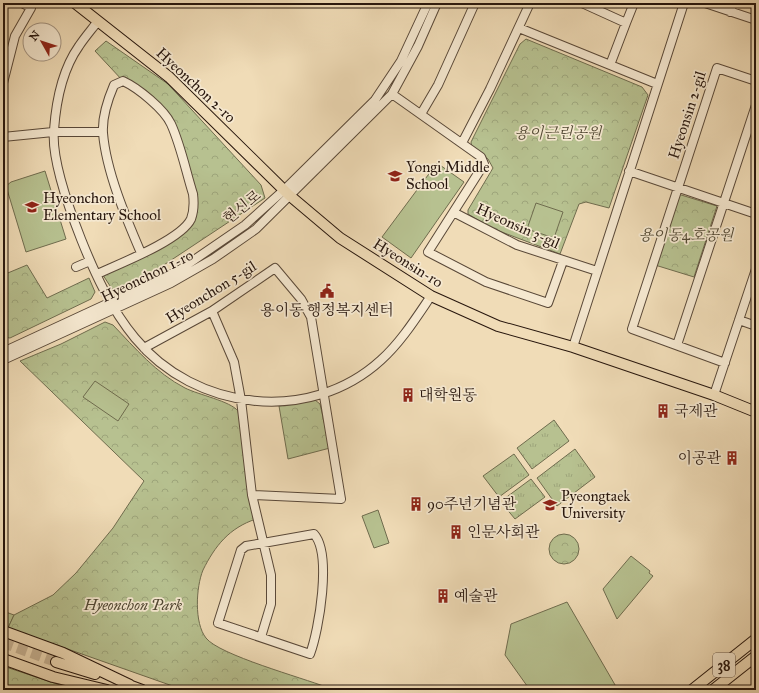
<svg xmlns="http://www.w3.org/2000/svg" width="759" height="693" font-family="'IM FELL Great Primer','Noto Serif KR',serif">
<defs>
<pattern id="grass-tufts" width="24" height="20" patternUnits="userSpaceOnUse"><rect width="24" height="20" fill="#b7c190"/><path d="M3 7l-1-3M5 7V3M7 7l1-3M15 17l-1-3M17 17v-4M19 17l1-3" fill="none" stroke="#9da57b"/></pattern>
<pattern id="forest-crowns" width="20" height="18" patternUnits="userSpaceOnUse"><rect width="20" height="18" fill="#b7c190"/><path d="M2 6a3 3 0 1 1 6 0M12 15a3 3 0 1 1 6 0" fill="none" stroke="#9da57b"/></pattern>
</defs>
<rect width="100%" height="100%" fill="#f0dcb7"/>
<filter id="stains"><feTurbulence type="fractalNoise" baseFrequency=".005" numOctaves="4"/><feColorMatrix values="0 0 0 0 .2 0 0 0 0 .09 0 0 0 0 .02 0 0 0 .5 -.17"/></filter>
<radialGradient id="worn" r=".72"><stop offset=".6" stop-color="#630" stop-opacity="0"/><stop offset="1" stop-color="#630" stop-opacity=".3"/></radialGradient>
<!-- grass -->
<path fill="url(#grass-tufts)" stroke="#6f6c4e" d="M 554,420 L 569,441 L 532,469 L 517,448 Z
M 575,449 L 595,477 L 557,506 L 537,478 Z
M 514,454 L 529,475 L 499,497 L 483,476 Z
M 531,479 L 545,497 L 515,519 L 505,507 L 508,504 L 504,499 Z
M 3,611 L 14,615 L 8,628 L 3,626 Z"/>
<!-- forest -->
<path fill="url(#forest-crowns)" stroke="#6f6c4e" d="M 526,39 L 642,87 L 648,95 L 609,208 L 586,202 L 579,204 L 560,254 L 491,228 L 468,214 L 468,210 L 493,168 L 488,159 L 472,148 L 471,142 L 520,44 Z
M 106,41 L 168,84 L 261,185 L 265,198 L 123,292 L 112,289 L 101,272 L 179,234 L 194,206 L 170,123 L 162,112 L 123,81 L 95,51 Z
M 678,194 L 717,206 L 694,277 L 655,265 Z
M 27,265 L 47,298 L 89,278 L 95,292 L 91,299 L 10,338 L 3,337 L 3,275 Z
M 105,322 L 113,325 C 135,348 156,373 185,388 C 199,395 230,401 238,411 L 256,519 C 229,528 215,546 203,570 C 196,587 194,623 206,638 C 219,655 303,678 326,687 L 325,690 L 184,690 L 8,628 L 14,615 L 53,595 L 76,573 L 113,528 L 144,481 L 20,361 L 61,344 Z
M 315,400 L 320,404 L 330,448 L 288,459 L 279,406 Z
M549 549a15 15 0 1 1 30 0a15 15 0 1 1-30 0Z
M 3,666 L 63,686 L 62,690 L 3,690 Z"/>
<!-- pitch -->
<path fill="#b7c190" stroke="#6f6c4e" d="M 437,163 L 464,182 L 411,258 L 382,237 Z
M 45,171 L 66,239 L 26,252 L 6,186 L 11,182 Z
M 536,203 L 563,212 L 554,238 L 527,229 Z
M 95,381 L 129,404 L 118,421 L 83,397 Z
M 378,510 L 389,543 L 374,548 L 362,516 Z
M 631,556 L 650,571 L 649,573 L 653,576 L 617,619 L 603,589 Z
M 567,602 L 618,690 L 530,690 L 505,655 L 511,624 Z"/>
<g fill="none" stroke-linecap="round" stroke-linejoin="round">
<!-- major-tunnel -->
<path stroke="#c8b495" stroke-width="10" stroke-dasharray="10 5" stroke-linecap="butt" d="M 3,643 L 56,662"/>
<defs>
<path id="minor" d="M 582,3 L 626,23 L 634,3
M 705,3 L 756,20
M 730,12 L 733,3
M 98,21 C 92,29 85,37 79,46 C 62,70 56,102 54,130 C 51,160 70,211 81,239 C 95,274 111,309 135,338 C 195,411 310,425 381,360 C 401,342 416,318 431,296
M 519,28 L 657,84
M 610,65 L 626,23
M 3,83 L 15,36 L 31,8 L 22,3
M 392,94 L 481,157 L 484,164 L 428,252 L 486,282 L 548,303 L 563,261
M 421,114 L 438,85 L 475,3
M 3,137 L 53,132 L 103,132
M 462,143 L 490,89 L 530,3
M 629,171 L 756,214
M 455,213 L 517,245 L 597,271
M 76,267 L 90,261
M 97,274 C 119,264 181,240 191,219 C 194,211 194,202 193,194 C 186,172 181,146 171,124 C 164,109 138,88 123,81 L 114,85 C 108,99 102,118 103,133 C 106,171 126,218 141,253
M 739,320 L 756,326
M 677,345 L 756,105
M 573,347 L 684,3
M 144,348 L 212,311 L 275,268 L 301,299 L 311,317 L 341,499 L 252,495 L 241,400 L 234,362 L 212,311
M 3,352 L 178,271 L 245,225 L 284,190 L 375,100 L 401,61 L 428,3
M 3,360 L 171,283 L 213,259 L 256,229 L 392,94 L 418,46 L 437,3
M 725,363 L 632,329 L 717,68 L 756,81
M 714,395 L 756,269
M 252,495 L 271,575 L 271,604 L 261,637
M 314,534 C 332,554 319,630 310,654 L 218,623 L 241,550 L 246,546 Z"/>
<path id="major" d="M 75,3 L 169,77 L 289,195 L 340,238 L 431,296 L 498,326 L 573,347 L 714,395 L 756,412
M 3,631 L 63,653 L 130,685
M 3,659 L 53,677 L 107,690
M 56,662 L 95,674
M 123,683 L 142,690
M 692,690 L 756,639
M 713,690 L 756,656"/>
</defs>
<!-- minor casing -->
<use href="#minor" stroke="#594838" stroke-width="10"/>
<!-- major casing -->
<use href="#major" stroke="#27160d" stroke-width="12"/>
<!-- minor -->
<use href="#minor" stroke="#f5e8d0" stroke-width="8"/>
<!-- major -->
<use href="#major" stroke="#f0dcb7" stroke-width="10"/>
</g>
<!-- icons -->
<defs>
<symbol id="school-bare" viewBox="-9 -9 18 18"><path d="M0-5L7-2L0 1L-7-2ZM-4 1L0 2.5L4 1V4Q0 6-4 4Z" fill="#8f2418" stroke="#f5e8d0" stroke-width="2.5" paint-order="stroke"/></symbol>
<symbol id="civic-bare" viewBox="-9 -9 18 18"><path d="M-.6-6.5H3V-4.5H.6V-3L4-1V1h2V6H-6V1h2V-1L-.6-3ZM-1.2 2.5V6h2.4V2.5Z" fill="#8f2418" stroke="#f5e8d0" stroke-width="2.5" paint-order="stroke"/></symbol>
<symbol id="building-bare" viewBox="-9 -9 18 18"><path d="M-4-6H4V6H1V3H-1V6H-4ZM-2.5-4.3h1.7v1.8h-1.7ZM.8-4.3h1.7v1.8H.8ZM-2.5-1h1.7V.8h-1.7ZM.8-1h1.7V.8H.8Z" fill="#8f2418" stroke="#f5e8d0" stroke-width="2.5" paint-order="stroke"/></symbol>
<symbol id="university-bare" viewBox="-9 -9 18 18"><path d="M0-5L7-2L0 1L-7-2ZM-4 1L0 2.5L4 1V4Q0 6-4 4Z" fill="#8f2418" stroke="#f5e8d0" stroke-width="2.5" paint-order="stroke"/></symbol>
</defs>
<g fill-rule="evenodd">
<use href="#school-bare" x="385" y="166" width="20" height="20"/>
<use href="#school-bare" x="22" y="197" width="20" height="20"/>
<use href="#civic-bare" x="317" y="281" width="20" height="20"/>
<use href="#building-bare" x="398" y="385" width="20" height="20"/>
<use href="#building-bare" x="653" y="401" width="20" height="20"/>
<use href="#building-bare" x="722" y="448" width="20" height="20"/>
<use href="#building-bare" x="406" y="494" width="20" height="20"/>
<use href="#university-bare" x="540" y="495" width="20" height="20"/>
<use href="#building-bare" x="446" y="522" width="20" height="20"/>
<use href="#building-bare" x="433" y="586" width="20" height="20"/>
</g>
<g text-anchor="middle" stroke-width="3.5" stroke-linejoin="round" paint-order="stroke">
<!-- shield labels -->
<rect fill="#f5e8d0" stroke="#655548" stroke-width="1" x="713" y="653" width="22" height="24" rx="3"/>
<g font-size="14" font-weight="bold" fill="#27160d">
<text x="724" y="670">38</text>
</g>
<!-- street labels -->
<g font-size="15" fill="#27160d" stroke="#f5e8d0">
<text transform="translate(196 85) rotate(43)" y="5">Hyeonchon 2-ro</text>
<text transform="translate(687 115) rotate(-72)" y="5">Hyeonsin 2-gil</text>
<text transform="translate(242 207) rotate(-39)" y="5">현신로</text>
<text transform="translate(518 226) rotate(24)" y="5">Hyeonsin 3-gil</text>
<text transform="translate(408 263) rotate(32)" y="5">Hyeonsin-ro</text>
<text transform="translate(147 276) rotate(-26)" y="5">Hyeonchon 1-ro</text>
<text transform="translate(211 292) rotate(-32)" y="5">Hyeonchon 5-gil</text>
</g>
<!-- park labels -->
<g font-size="15" font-style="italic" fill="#524934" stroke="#f5e8d0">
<text x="558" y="138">용이근린공원</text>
<text x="686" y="240">용이동4호공원</text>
<text x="133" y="610">Hyeonchon Park</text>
</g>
<!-- poi labels -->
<g font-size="15" fill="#27160d" stroke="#f5e8d0" text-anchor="start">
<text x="406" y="172">Yongi Middle<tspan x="406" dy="17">School</tspan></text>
<text x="43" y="203">Hyeonchon<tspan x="43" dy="17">Elementary School</tspan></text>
<text x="327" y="315" text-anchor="middle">용이동 행정복지센터</text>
<text x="419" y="400">대학원동</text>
<text x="674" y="416">국제관</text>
<text x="721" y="463" text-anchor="end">이공관</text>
<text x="561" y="501">Pyeongtaek<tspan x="561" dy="17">University</tspan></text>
<text x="427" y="509">90주년기념관</text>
<text x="467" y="537">인문사회관</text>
<text x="454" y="601">예술관</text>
</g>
</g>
<!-- margin -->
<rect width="759" height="693" fill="none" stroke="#f0dcb7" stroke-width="16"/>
<rect x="4" y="4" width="751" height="685" fill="none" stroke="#27160d" stroke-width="2"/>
<rect x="8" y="8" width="743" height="677" fill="none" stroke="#27160d"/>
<!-- north arrow -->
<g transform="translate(42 42) rotate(309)"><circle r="19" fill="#f5e8d0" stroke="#a39482"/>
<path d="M0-3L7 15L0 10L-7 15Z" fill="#8f2418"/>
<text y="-6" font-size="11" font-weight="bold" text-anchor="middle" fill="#27160d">N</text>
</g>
<rect width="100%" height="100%" filter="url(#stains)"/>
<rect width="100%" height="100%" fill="url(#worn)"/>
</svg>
